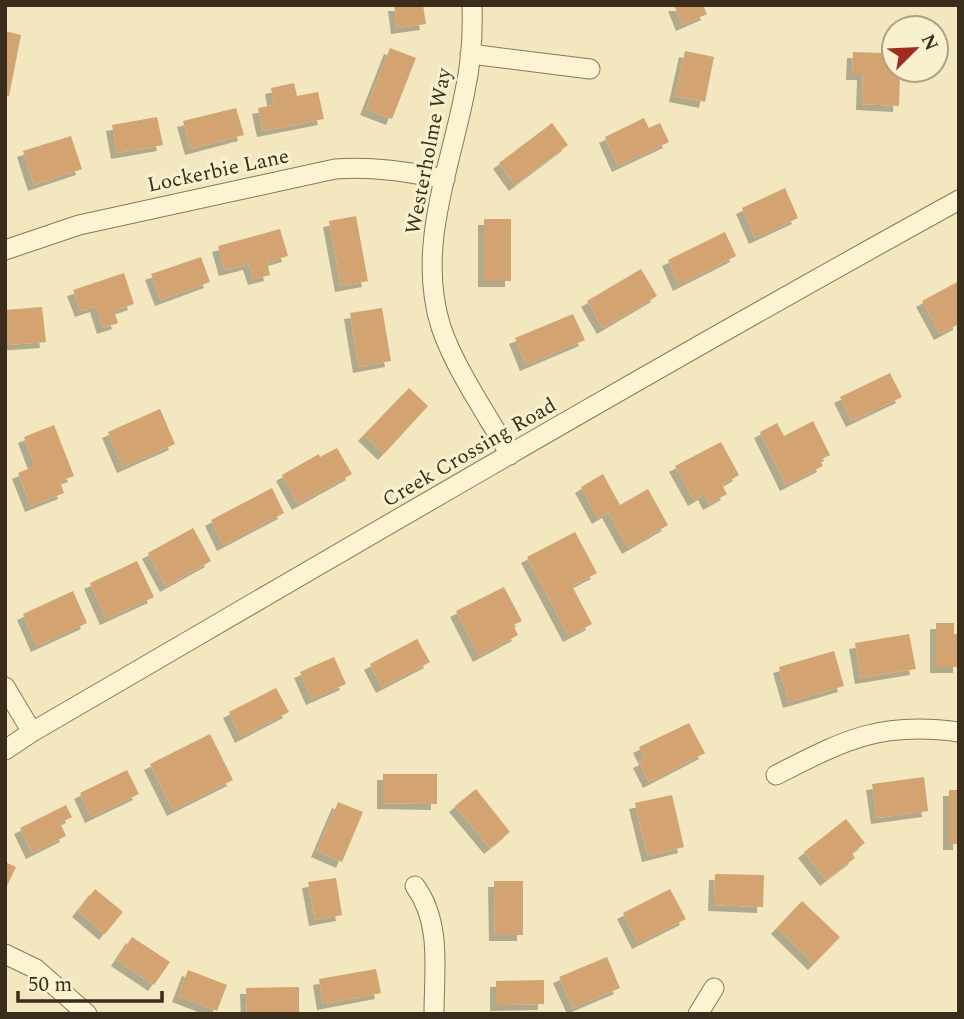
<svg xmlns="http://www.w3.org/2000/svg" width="964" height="1019" font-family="Spectral,serif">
<defs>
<filter id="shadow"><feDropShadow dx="-6" dy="6" stdDeviation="0" flood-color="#0004"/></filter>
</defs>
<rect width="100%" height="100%" fill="#f2e7be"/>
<!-- building -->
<path fill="#d3a371" filter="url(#shadow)" d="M 394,5 L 423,5 L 426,24 L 397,28 Z
M 674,5 L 703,5 L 707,14 L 682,25 Z
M 5,31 L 21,35 L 9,96 L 5,95 Z
M 881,47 L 894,48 L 894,70 L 900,70 L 899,106 L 862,104 L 863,74 L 852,74 L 853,52 L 881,53 Z
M 390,48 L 416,58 L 392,119 L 366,109 Z
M 685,51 L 714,57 L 705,102 L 675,96 Z
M 294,83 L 297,96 L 318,92 L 324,119 L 263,131 L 258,108 L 274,105 L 271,88 Z
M 236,108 L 244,135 L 191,149 L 183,121 Z
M 157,117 L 163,145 L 117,153 L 112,125 Z
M 644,118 L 649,128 L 660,123 L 669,142 L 618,166 L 605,137 Z
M 552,123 L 568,145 L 515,185 L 499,163 Z
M 71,136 L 82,169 L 34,185 L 23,151 Z
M 785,188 L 798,218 L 755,238 L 742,208 Z
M 356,216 L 368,281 L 341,286 L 329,221 Z
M 484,219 L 511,219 L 511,281 L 484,281 Z
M 280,229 L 288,256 L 267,262 L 270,275 L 254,279 L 249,264 L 225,270 L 218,246 Z
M 725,232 L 736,256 L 679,285 L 668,260 Z
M 201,257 L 210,282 L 161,300 L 151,274 Z
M 641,269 L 657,296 L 603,328 L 587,301 Z
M 124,273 L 134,304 L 114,311 L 118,323 L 103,328 L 96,306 L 81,311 L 73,290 Z
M 959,281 L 959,324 L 940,334 L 922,301 Z
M 42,307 L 46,342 L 5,345 L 5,310 Z
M 382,308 L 391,361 L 359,367 L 350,313 Z
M 573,314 L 585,340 L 526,365 L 515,338 Z
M 890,373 L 902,397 L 852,421 L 840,397 Z
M 409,388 L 428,406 L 384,454 L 364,435 Z
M 160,409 L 175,444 L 123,467 L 108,432 Z
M 813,421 L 830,455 L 820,460 L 823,466 L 786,485 L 760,432 L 777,423 L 784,436 Z
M 54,425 L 74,476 L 60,481 L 64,493 L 31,506 L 18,473 L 35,466 L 24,437 Z
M 721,442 L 739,475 L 722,485 L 727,494 L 709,504 L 704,494 L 694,500 L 675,466 Z
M 337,448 L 352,474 L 298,504 L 282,475 L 319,454 L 320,457 Z
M 603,474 L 620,505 L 648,489 L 668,525 L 628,548 L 608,512 L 598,518 L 581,487 Z
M 272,488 L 284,513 L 223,545 L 211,520 Z
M 193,528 L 211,561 L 166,586 L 148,553 Z
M 575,532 L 597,573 L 572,586 L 592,624 L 569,636 L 527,557 Z
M 137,561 L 154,597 L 106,619 L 90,583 Z
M 504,587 L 522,621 L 513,625 L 518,635 L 479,656 L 456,611 Z
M 73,591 L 87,623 L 37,646 L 23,614 Z
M 936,623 L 954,623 L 954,634 L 959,634 L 959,667 L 936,667 Z
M 909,634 L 916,669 L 861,678 L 855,643 Z
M 417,639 L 430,662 L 382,687 L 370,664 Z
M 834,651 L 844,686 L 789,702 L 779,667 Z
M 334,657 L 346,684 L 312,699 L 300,672 Z
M 276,688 L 289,712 L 241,737 L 229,712 Z
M 689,723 L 705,753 L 649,782 L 639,762 L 645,759 L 639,747 Z
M 210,734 L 233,780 L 173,810 L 150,764 Z
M 127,770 L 139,794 L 91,817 L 80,793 Z
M 383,774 L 437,774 L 437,804 L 383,803 Z
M 924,777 L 928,811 L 877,818 L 872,784 Z
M 476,789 L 510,832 L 490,848 L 455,806 Z
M 949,790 L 959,790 L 959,844 L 949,844 Z
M 672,795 L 684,847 L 648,856 L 635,803 Z
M 338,802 L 363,812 L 342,862 L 317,851 Z
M 66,805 L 72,817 L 60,823 L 66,836 L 32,853 L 20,828 Z
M 846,819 L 865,843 L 852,853 L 855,858 L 826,880 L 804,852 Z
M 5,862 L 16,867 L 5,890 Z
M 715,874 L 764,875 L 763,907 L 714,905 Z
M 336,878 L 342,915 L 315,920 L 308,882 Z
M 494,881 L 523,881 L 523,935 L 495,935 Z
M 95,889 L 123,912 L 105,934 L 78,911 Z
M 670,889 L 686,919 L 638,943 L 623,913 Z
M 802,901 L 840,937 L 814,964 L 777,928 Z
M 132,937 L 170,962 L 154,985 L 117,960 Z
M 607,957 L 620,988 L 573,1008 L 559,977 Z
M 376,969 L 381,993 L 323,1004 L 319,979 Z
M 188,970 L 227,985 L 217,1011 L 178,996 Z
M 544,980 L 544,1004 L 496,1005 L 496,981 Z
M 299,987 L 299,1013 L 247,1014 L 246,988 Z"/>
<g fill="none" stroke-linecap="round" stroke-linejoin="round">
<defs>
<path id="minor" d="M 472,5 C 473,33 471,63 465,91 C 450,169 416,248 441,327 C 455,369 488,416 510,455
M 470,54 L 590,69
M 5,250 L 79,225 L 335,169 C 373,166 408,172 445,179
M 5,687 L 32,732
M 5,750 L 32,732 C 340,553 647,372 959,200
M 776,775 C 845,740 879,721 959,732
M 415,886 C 442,923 434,970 434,1014
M 5,954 L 36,969 L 87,1014
M 698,1014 L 714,988"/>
</defs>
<!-- minor casing -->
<use href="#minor" stroke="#8c7755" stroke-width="21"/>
<!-- minor -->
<use href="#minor" stroke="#fcf3d2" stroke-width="19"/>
</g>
<g text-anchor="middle" stroke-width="6" stroke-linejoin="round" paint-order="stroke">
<!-- street labels -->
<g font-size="21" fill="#3a2d1b" stroke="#f8f0ce">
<text transform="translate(428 151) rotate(-79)" y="7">Westerholme Way</text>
<text transform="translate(218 170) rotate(-12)" y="7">Lockerbie Lane</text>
<text transform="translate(469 452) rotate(-30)" y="7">Creek Crossing Road</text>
</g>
</g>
<!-- border -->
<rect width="964" height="1019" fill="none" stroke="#3a2d1b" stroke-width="14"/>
<!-- north arrow -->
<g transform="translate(915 49) rotate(66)"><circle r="33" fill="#f8f0ce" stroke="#aca286" stroke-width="2"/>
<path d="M0-5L12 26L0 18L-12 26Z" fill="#a02b20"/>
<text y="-10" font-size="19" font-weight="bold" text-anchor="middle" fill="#3a2d1b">N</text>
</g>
<!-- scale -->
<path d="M18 991v10h144v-10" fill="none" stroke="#3a2d1b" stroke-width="3.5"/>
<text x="28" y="991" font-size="21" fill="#3a2d1b" stroke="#f8f0ce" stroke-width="5" paint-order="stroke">50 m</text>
</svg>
